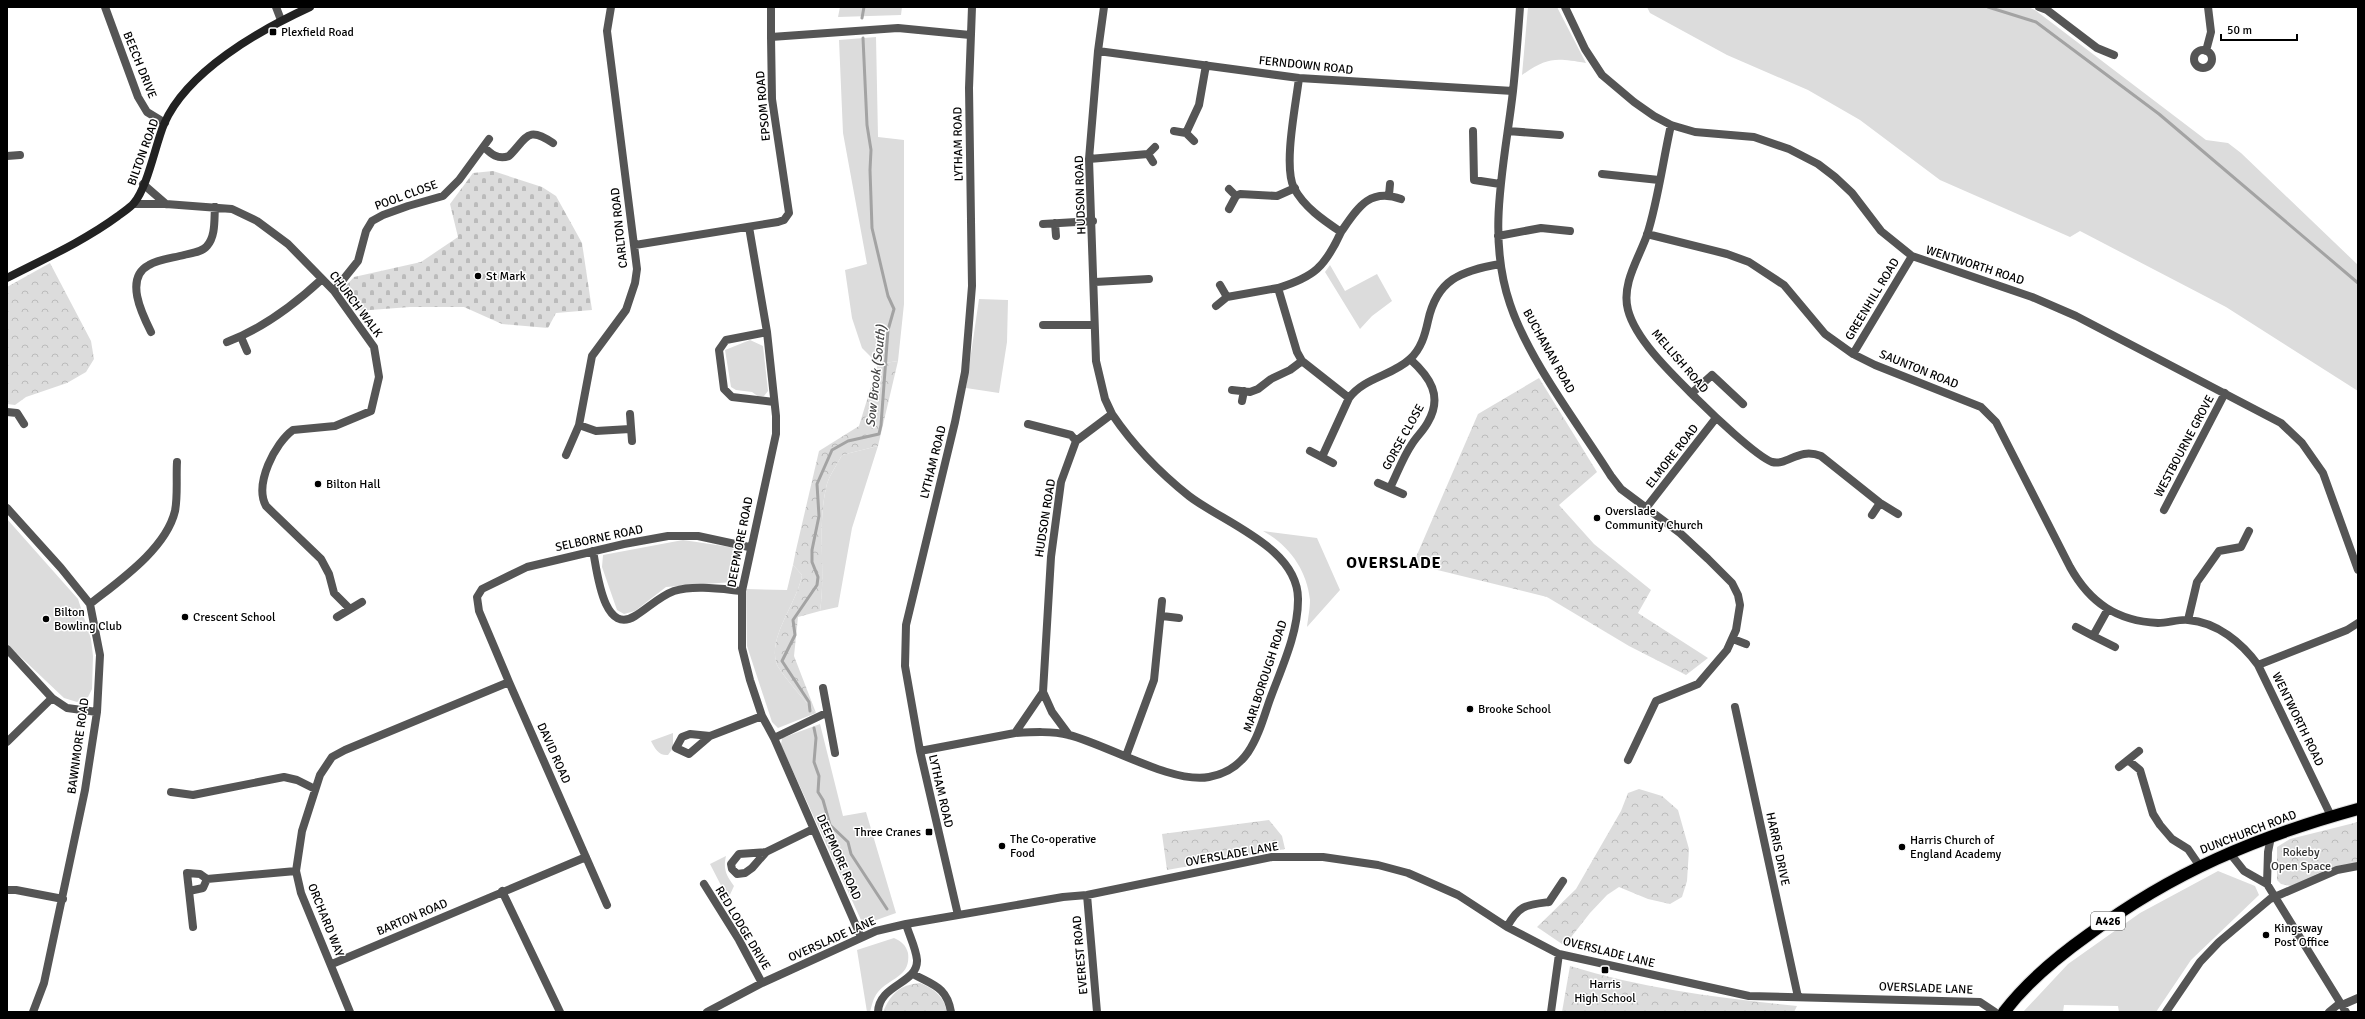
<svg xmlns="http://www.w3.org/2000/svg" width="2365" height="1019" font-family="Signika,sans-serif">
<defs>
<pattern id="forest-crowns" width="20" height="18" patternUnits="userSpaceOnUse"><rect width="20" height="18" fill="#dcdcdc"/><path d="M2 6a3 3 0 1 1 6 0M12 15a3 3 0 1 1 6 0" fill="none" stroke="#bbb"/></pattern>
<pattern id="cemetery-stones" width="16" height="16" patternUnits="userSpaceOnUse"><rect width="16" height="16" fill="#dcdcdc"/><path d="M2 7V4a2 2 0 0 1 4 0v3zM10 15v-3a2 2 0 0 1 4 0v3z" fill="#bbb"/></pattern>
</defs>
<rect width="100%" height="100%" fill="#fff"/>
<!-- grass -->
<path fill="#dcdcdc" d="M 840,7 L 902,7 L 901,15 L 838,17 Z
M 1528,7 L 1557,7 L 1586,63 C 1555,58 1548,57 1522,75 Z
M 1647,7 L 2028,7 L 2035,10 L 2206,140 L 2228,143 L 2241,153 L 2358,265 L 2358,391 L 2226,307 L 2080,231 L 2070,237 L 1940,180 L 1860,120 L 1808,90 L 1727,55 L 1650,13 Z
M 876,37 L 878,137 L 904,140 L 904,304 L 898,361 L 878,364 L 862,348 L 852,318 L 845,270 L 867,264 L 843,133 L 839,40 Z
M 1330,265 L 1345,291 L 1377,274 L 1392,301 L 1372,316 L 1360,329 L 1325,272 Z
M 979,299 L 1008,300 L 1007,342 L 999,393 L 966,388 Z
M 750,340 L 763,346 L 768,391 L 764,396 L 759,397 L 752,392 L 736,390 L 731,387 L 725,350 Z
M 878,446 L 852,528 L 838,607 L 820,611 C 826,571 817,529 826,488 C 828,477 837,465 842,455 Z
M 7,519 L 78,599 L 91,639 L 93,656 L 92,689 L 88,697 L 77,702 L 64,698 L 7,644 Z
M 1263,531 L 1317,538 L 1340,590 L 1307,627 C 1308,619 1310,608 1310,600 C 1307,570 1289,545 1263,531 Z
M 683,540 L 730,547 L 737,551 C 739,562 739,573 732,582 L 666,587 L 635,611 L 624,614 L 617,610 L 602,567 L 603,555 Z
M 793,565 L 802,575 C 797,603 769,635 776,662 C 778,671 808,704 816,713 L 778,728 L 772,722 L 747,646 L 746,589 L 787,590 Z
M 820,724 L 843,816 L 866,812 L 896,913 L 868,923 L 861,920 L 781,745 L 782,738 Z
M 673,733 L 673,748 L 668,755 C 659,756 655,749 651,741 Z
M 726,856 C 723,869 726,875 734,886 L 728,899 L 710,864 Z
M 2218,871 L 2255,886 L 2259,895 L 2191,960 L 2156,1012 L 2119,1012 L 2118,1006 L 2064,1005 L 2063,1012 L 2023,1012 L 2068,964 L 2140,913 Z
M 894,938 C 901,941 906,945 908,953 C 911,977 891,977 878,992 C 873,998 872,1005 870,1012 L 867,1012 L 857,950 Z"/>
<!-- forest -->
<path fill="url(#forest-crowns)" d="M 50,263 L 91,341 L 94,359 L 86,372 L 67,383 L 26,397 L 15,405 L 7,404 L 7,287 Z
M 898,361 L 878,446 L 842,455 C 837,465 828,477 826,488 C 817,529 826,571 820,611 L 798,617 L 794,656 L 816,713 C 808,704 778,671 776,662 C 769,635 797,603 802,575 L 793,565 L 796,550 L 819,451 L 859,426 L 878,364 Z
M 1539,378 L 1597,472 L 1559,505 L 1594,544 L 1651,590 L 1638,613 L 1708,658 L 1686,675 L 1629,646 L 1547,597 L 1413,564 L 1478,414 Z
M 1639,789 L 1662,796 L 1678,810 L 1689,849 L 1687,881 L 1682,897 L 1670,904 L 1648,899 L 1619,887 L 1607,895 L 1590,913 L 1568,941 L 1562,944 L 1537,927 L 1576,889 L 1621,811 L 1628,793 Z
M 1269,820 L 1282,836 L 1285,849 L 1167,870 L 1162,834 Z
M 2358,822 L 2358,862 L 2336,867 L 2291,886 L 2281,884 L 2277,880 L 2277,847 L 2290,839 Z
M 1570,966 C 1645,989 1720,998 1797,1006 L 1794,1012 L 1562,1012 Z
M 920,983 C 934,989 944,996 947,1012 L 883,1012 C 891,994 899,985 920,983 Z"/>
<!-- cemetery -->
<path fill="url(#cemetery-stones)" d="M 493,171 L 542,187 L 556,196 L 582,243 L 592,310 L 556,313 L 548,328 L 502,324 L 464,307 L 410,307 L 357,311 L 341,291 L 354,277 L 421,262 L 458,237 L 450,204 L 473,173 Z"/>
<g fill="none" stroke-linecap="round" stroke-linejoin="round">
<!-- stream -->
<path stroke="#a3a3a3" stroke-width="3" d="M 1988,7 L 2036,22 L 2159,114 L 2358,283
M 862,18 L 864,7
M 810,711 L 809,702 L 782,661 L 795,635 L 793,620 L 817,585 L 818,577 L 812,562 L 812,550 L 819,516 L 817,484 L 832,450 L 848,441 L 879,434 L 881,425 L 888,330 L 894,309 L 888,296 L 872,228 L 870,170 L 871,150 L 867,125 L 863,38
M 814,728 L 816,738 L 814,762 L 819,776 L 818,792 L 823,800 L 830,825 L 848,842 L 851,854 L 887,909"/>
<defs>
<path id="highway" d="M 2004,1012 C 2027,982 2057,957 2088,935 C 2173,872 2256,837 2358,809"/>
</defs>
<!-- highway casing -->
<use href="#highway" stroke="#dbdbdb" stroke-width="14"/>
<!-- street -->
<path stroke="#555" stroke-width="8" d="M 105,7 L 138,97 L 147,112 L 165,123
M 276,7 L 281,20
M 1520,7 C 1518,35 1516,63 1513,91 C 1505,162 1486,234 1510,304 C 1529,361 1579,425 1611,476 L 1621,489 L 1680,533 L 1708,559 L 1732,583 L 1738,595 L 1740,605 L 1736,630 L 1727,650 L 1698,684 L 1656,701 L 1628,760
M 1565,7 L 1585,49 L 1602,75 L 1634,102 L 1654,116 L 1671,125 L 1695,132 L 1754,137 L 1789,149 L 1818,164 L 1835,177 L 1852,193 L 1881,231 L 1912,256 L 2032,297 L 2076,316 L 2281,423 L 2302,443 L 2323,473 L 2358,570
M 2039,7 L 2047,10 L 2097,48 L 2114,55
M 771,37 L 771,7
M2194 59a9 9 0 1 1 18 0a9 9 0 1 1-18 0Z
M 1098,51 L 1299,78 L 1513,91
M 2206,51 L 2211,32 L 2208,7
M 1299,78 C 1296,104 1283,166 1294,188 C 1304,207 1323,220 1341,232 C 1325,267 1314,277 1278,288 L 1297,352 L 1302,361 L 1349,398 C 1365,377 1392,376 1410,359 C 1421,349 1425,335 1428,321 C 1437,279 1461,271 1500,264
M 1671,125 C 1663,160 1658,201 1647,235 C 1639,258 1621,284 1628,310 C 1636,341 1675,377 1698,400 C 1711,413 1756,456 1772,462 C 1788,466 1798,447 1821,456 L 1880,503 L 1898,514
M 1174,131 L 1186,133 L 1194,141
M 1473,131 L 1474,180 L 1500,184
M 1508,131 L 1560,135
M 1186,133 L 1199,105 L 1206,65
M 484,147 C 491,154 498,160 509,156 C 527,138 527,125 553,143
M 7,156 L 20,155
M 1089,159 L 1148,154
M 1153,162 L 1148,154 L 1155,147
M 1602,174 L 1659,180
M 143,184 L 166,204
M 1229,189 L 1236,196
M 1389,195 L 1390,184
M 134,204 L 166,204 L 232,209 L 257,221 L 288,244 L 334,291 L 374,347 L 379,377 L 371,411 L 335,426 L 293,430 C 275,443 254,484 266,506 L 321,559 L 329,574 L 334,593 L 349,608
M 1229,209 L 1236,196 L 1240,194 L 1277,196 L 1295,188
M 1055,223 L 1056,236
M 1043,224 L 1093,221
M 749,227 L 767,332 L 776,416 L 776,434 L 742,591 L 742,648 L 750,680 L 762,716 L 774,738 L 861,937
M 1341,232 C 1357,209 1369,187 1401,199
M 1647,234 L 1727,254 L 1749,262 L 1784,285 L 1825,334 L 1853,354 L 1875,365 L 1981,407 L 1996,422 L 2070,567 C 2090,603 2117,621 2158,623 C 2168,623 2179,619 2188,620 C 2217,622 2242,643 2258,665
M 1498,236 L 1541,228 L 1570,231
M 635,245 L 778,222 L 784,220 L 789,213 L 772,99 L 771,37 L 898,28 L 970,35
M 1095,282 L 1149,279
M 1220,285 L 1227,297
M 334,291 L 358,261 L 366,231 L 372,221 L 383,215 L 408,206 L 443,196 L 459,180 L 489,139
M 1216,306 L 1227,297 L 1278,288
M 1043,325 L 1094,325
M 151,332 C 142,314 124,278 149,265 C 159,259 173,258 184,255 C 192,253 202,252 207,246 C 216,236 214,219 215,207
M 767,332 L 726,340 L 719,350 L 724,389 L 732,397 L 774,402
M 241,337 L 247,351
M 227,342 C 264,328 294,305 322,279
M 1853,354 L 1912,256
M 1232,390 L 1250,392 L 1258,389 L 1271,379 L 1290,370 L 1302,361
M 1692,393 L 1712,375 L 1743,404
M 1242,401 L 1244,391
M 7,412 L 17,413 L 24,424
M 630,414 L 632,441
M 1028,424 L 1071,435 L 1076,441
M 579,425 L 596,431 L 630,429
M 1310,451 L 1333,463
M 566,455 L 579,425 L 592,356 L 626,310 L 635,283 L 637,269 L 607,31 L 611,7
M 1322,457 L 1349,398
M 1378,483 L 1403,494
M 1390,488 C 1397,474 1403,457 1412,444 C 1417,436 1424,430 1428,422 C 1443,396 1430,377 1410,359
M 7,508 L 61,568 L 90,604 L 100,655 L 97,712 L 85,790 L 44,983 L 33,1012
M 1646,508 L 1716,418
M 2164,510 L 2225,393
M 1872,515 L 1880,503
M 593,551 C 597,570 603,636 635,616 C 648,608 660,596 674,591 C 694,585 721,589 742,591
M 90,604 C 119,581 166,549 175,511 C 178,496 176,477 177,462
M 1162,616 L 1179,618
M 337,617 L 362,602
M 2188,620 L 2197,582 L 2219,551 L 2241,547 L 2249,531
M 2076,627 L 2093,636 L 2108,609
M 2093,636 L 2115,647
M 1733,639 L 1746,644
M 7,649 L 52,698 L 67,708 L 97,712
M 823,688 L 835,753
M 1043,692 L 1052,712 L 1069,735
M 1735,707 L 1798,997
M 1015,733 C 1033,732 1052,731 1069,735 C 1108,745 1172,784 1209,777 C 1248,770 1257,738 1268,705 C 1279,673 1298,636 1298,600 C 1299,548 1224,523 1189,496 C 1160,473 1133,445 1112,414
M 710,736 L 689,754 L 676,748 L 682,737 L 690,734 L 710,736 L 762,716
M 774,738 L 826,713
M 7,742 L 52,698
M 920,751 L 1015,733 L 1043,692 L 1051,557 L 1061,482 L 1076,441 L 1112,414 L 1105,399 L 1096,361 L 1089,159 L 1098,51 L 1104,7
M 1126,756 L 1154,680 L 1162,601
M 2129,761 L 2140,770 L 2153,814 L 2160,825 L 2172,839 L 2188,849 L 2199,865
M 2119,767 L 2139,751
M 171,792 L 193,795 L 284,777 L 297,780 L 315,789
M 2331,816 L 2258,665 L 2347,630 L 2358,623
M 766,852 L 752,868 L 745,873 L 737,874 L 732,869 L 731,864 L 739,854 L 766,852 L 813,829
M 2229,852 L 2244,871 L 2267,884 L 2346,1012
M 704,884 L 739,940 L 762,983
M 2267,884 L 2268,852 L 2271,837
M 7,890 L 16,890 L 63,899
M 189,891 L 203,888 L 207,879
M 502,891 L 560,1012
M 1087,895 L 1097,1012
M 607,905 L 509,682 L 479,611 L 477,597 L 482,589 L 527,567 L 624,544 L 668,536 L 698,536 L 749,547
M 958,915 L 920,751 L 905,666 L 906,625 L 955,422 L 965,372 L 972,286 L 969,88 L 972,7
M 193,927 L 187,873 L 200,874 L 207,879 L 296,871
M 1507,927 C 1519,905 1526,905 1549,902 L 1563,881
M 332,964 L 586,857
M 913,974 C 933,985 947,987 951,1012
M 2342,1005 L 2358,998
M 350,1012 L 301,893 L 296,871 L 302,831 L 320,775 L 332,757 L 345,750 L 509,682
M 707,1012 L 762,983 L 876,931 L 906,924 L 1063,897 L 1087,895 L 1272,857 L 1323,857 L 1378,865 L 1408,873 L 1458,895 L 1507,927 L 1559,954 L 1749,996 L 1980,1002 L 1995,1012
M 878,1012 C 879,984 918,984 917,960 C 916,948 909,935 906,924
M 1551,1012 L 1559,954
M 2166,1012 L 2200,962 L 2219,942 L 2270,899 L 2337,870 L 2358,866
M 2329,1012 L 2340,1003"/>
<!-- secondary -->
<path stroke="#222" stroke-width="8" d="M 7,278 C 44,259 84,241 118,216 C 123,212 130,208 134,203 C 148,186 155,146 164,124 C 187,71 260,30 310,7"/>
<!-- highway -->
<use href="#highway" stroke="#000" stroke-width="12"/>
</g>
<!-- markers -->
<g fill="#000" stroke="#fff" stroke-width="1.5">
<rect x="269" y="28" width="8" height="8" rx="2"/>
<circle cx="478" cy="276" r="4"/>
<circle cx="318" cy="484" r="4"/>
<circle cx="1597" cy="518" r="4"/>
<circle cx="185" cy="617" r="4"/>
<circle cx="46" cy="619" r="4"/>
<circle cx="1470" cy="709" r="4"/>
<rect x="925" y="828" width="8" height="8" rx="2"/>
<circle cx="1002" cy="846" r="4"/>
<circle cx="1902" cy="847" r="4"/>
<circle cx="2266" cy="935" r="4"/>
<rect x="1601" y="966" width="8" height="8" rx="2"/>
</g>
<g text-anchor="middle" stroke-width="3" stroke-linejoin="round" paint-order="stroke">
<!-- shield labels -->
<rect fill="#fff" stroke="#4c4c4c" stroke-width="1" x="2091" y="912" width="34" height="18" rx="3"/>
<g font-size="11" font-weight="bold" fill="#000">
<text x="2108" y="925">A426</text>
</g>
<!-- poi labels -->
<g font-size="12" fill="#000" stroke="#fff" text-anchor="start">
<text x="281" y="36">Plexfield Road</text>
<text x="486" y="280">St Mark</text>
<text x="326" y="488">Bilton Hall</text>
<text x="1605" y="515">Overslade<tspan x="1605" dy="14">Community Church</tspan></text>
<text x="54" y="616">Bilton<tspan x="54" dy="14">Bowling Club</tspan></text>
<text x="193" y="621">Crescent School</text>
<text x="1478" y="713">Brooke School</text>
<text x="921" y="836" text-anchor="end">Three Cranes</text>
<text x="1010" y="843">The Co-operative<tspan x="1010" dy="14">Food</tspan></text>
<text x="1910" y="844">Harris Church of<tspan x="1910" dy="14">England Academy</tspan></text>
<text x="2274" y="932">Kingsway<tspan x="2274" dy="14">Post Office</tspan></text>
<text x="1605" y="988" text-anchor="middle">Harris<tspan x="1605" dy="14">High School</tspan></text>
</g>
<!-- street labels -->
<g font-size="12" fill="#000" stroke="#fff">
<text transform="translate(140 65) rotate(68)" y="4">BEECH DRIVE</text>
<text transform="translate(1306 65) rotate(6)" y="4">FERNDOWN ROAD</text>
<text transform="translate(763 106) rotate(-95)" y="4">EPSOM ROAD</text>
<text transform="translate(958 144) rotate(-91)" y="4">LYTHAM ROAD</text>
<text transform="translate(143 152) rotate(-70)" y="4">BILTON ROAD</text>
<text transform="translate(406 195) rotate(-20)" y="4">POOL CLOSE</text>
<text transform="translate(1080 195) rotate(-92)" y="4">HUDSON ROAD</text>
<text transform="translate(619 228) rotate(-96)" y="4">CARLTON ROAD</text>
<text transform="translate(1975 265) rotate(18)" y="4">WENTWORTH ROAD</text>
<text transform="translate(1872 299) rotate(-59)" y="4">GREENHILL ROAD</text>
<text transform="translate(356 304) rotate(53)" y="4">CHURCH WALK</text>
<text transform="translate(1549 351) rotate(61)" y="4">BUCHANAN ROAD</text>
<text transform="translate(1680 361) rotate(49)" y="4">MELLISH ROAD</text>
<text transform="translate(1919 369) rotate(22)" y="4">SAUNTON ROAD</text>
<text transform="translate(1403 437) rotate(-61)" y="4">GORSE CLOSE</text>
<text transform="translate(2184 446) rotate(-62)" y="4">WESTBOURNE GROVE</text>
<text transform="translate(1672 456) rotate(-52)" y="4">ELMORE ROAD</text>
<text transform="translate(933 462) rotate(-76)" y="4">LYTHAM ROAD</text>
<text transform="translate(1045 518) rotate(-81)" y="4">HUDSON ROAD</text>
<text transform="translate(599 538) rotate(-12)" y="4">SELBORNE ROAD</text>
<text transform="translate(740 542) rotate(-79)" y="4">DEEPMORE ROAD</text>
<text transform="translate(1265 676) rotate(-72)" y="4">MARLBOROUGH ROAD</text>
<text transform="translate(2298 719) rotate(64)" y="4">WENTWORTH ROAD</text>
<text transform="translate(78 746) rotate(-82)" y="4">BAWNMORE ROAD</text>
<text transform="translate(554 753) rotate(66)" y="4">DAVID ROAD</text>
<text transform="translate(941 791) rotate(77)" y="4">LYTHAM ROAD</text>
<text transform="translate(2248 832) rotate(-21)" y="4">DUNCHURCH ROAD</text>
<text transform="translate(1778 849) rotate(78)" y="4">HARRIS DRIVE</text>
<text transform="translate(1232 854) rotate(-10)" y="4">OVERSLADE LANE</text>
<text transform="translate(839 857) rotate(66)" y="4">DEEPMORE ROAD</text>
<text transform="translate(412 917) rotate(-23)" y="4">BARTON ROAD</text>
<text transform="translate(326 920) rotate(68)" y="4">ORCHARD WAY</text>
<text transform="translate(743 928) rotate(59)" y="4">RED LODGE DRIVE</text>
<text transform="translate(832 939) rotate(-24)" y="4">OVERSLADE LANE</text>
<text transform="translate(1609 952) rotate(14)" y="4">OVERSLADE LANE</text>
<text transform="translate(1080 955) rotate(-95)" y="4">EVEREST ROAD</text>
<text transform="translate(1926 988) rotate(2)" y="4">OVERSLADE LANE</text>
</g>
<!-- park labels -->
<g font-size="12" fill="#333" stroke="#fff">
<text x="2301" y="856">Rokeby<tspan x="2301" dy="14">Open Space</tspan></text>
</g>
<!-- water labels -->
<g font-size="13" font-style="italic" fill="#444" stroke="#fff">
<text transform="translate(875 376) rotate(-84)" y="5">Sow Brook (South)</text>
</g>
<!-- district labels -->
<g font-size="16" font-weight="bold" letter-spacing="1" fill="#000" stroke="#fff">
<text x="1394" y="568">OVERSLADE</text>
</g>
</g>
<!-- border -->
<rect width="2365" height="1019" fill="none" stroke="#000000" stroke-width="16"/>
<!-- scale -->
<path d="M2221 34v6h76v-6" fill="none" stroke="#000000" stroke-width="2"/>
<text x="2227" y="34" font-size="12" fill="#000000" stroke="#ffffff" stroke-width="3" paint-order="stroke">50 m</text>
</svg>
